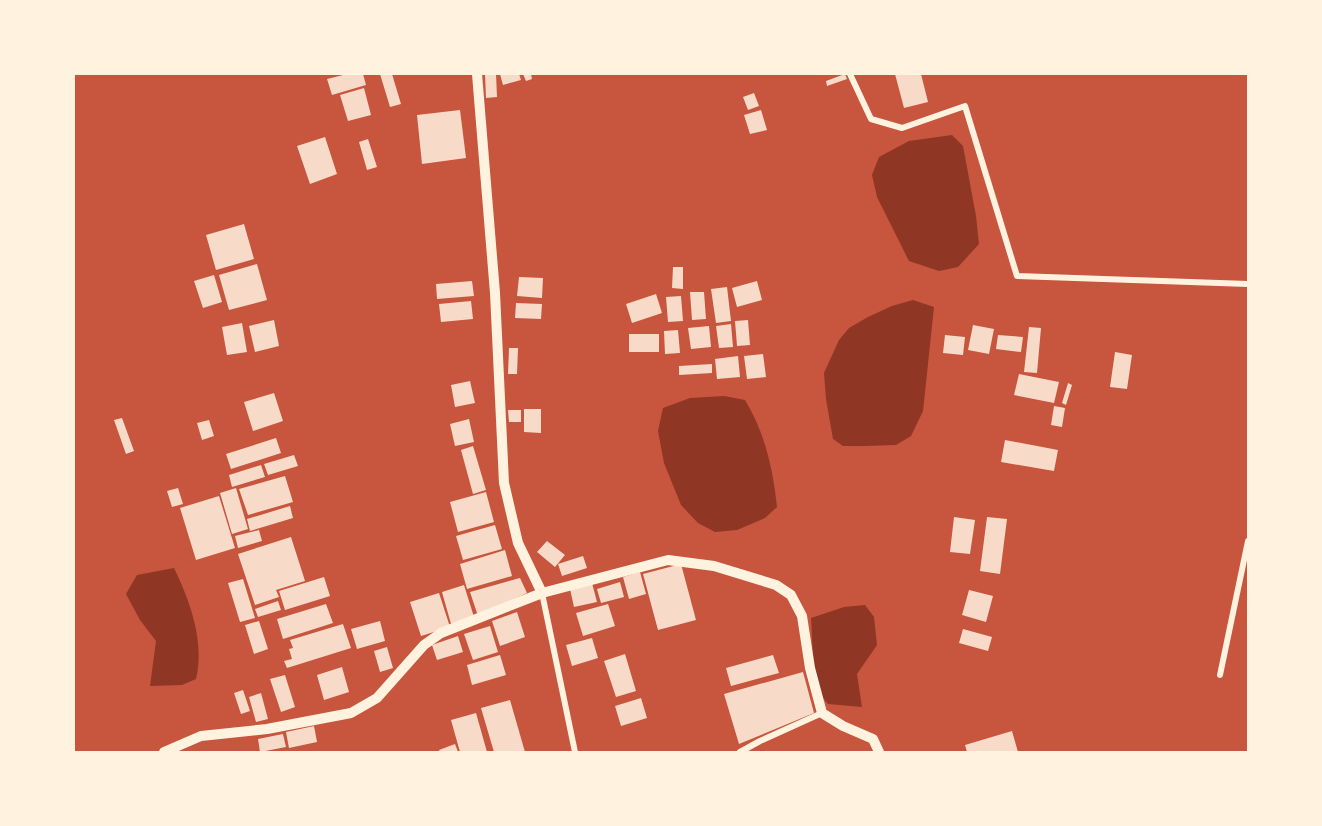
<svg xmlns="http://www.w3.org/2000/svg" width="1322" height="826" font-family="'Crimson Pro',serif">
<rect width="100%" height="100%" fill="#c8553d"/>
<!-- water -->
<path fill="#8f3625" d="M 952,135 L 963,146 L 976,216 L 979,244 L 958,267 L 939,271 L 909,261 L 877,197 L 872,175 L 879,157 L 909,141 Z
M 913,300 L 934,307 L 923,411 L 911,436 L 896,445 L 864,446 L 843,446 L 833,439 L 826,399 L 824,373 L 839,340 L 849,328 L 868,317 L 892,306 Z
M 724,396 L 745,400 C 765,433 773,469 777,507 L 765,518 L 737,530 L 715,532 L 698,523 L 681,505 L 664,463 L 658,431 L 663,408 L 690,398 Z
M 174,568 C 190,601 205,642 196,679 L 182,685 L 150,686 L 156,641 L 140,620 L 126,594 L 137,575 Z
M 865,605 L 874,617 L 877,645 L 857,674 L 862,707 L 828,704 C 811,685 813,643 811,618 L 844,607 Z"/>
<!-- building -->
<path fill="#f7dbc8" d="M 347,74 L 363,74 L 366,85 L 332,95 L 327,79 Z
M 380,74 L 392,74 L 401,104 L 390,107 Z
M 485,74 L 496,74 L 497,97 L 486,98 Z
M 500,74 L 519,74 L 521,80 L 503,85 Z
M 523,74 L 531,74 L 532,79 L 526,81 Z
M 845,74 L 847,79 L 827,86 L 826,81 Z
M 895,74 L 921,74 L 928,102 L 904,108 Z
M 364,88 L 371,115 L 348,121 L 340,95 Z
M 754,93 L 759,106 L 748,110 L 743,97 Z
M 460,110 L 466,158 L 422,164 L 417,115 Z
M 761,110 L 767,130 L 750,134 L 744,115 Z
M 325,137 L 337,174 L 310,184 L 297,146 Z
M 368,139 L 377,167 L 367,170 L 359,142 Z
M 244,224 L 254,259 L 216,270 L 206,235 Z
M 257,264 L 267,300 L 229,310 L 219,275 Z
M 673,267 L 683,267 L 683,289 L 672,288 Z
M 214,275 L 222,302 L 203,308 L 194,281 Z
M 519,277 L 543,278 L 542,298 L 517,296 Z
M 472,281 L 474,296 L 437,299 L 436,284 Z
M 757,281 L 762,300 L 737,307 L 732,288 Z
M 727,287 L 731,321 L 716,323 L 711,289 Z
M 690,292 L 704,292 L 706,319 L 692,320 Z
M 656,294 L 662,313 L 632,323 L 626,304 Z
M 681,296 L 683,321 L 668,322 L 666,297 Z
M 471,301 L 473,319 L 441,322 L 439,304 Z
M 516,303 L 542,304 L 541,319 L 515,318 Z
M 274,320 L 279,346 L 255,352 L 249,326 Z
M 748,320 L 750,345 L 737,346 L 735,321 Z
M 242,323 L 247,352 L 227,355 L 222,327 Z
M 731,324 L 733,347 L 719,348 L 716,326 Z
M 973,325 L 994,329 L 989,354 L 968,350 Z
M 709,326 L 711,347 L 691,349 L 688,328 Z
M 1029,327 L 1041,328 L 1037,373 L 1024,372 Z
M 678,330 L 680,353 L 665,354 L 664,331 Z
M 629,334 L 659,334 L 659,352 L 629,352 Z
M 945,335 L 965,337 L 963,355 L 943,353 Z
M 998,335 L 1023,337 L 1021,352 L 996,349 Z
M 509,348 L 518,348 L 517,374 L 508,374 Z
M 1115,352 L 1132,355 L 1127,389 L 1110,387 Z
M 763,354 L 766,377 L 747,379 L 744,356 Z
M 738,356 L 740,377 L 717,379 L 715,359 Z
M 712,364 L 712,373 L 679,375 L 679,366 Z
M 1019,374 L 1059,382 L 1054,403 L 1014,395 Z
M 470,381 L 475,403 L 455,407 L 451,385 Z
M 1068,383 L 1072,385 L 1066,405 L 1062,403 Z
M 274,393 L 283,421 L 253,431 L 244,402 Z
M 1054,406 L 1065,408 L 1062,427 L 1051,425 Z
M 524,409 L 541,409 L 541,433 L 524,432 Z
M 508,410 L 521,410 L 521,422 L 509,422 Z
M 122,418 L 134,451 L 126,454 L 114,420 Z
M 469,419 L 474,442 L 455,446 L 450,424 Z
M 209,420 L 214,436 L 202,440 L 197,423 Z
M 276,438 L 281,453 L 231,469 L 226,454 Z
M 1005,440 L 1058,450 L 1054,471 L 1001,462 Z
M 473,446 L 486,490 L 473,494 L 461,450 Z
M 294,455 L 298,466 L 268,475 L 264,464 Z
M 261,465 L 265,477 L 232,487 L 229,475 Z
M 285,476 L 293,502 L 248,515 L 239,489 Z
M 178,488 L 183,504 L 172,507 L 167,491 Z
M 236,488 L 248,529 L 232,534 L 220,493 Z
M 486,492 L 494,522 L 458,532 L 450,502 Z
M 219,496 L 235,548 L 196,560 L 180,508 Z
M 290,506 L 293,518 L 250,531 L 247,519 Z
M 954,517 L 975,520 L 970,554 L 950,552 Z
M 987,517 L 1007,519 L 1000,574 L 980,571 Z
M 495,525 L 502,549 L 463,560 L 456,536 Z
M 259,530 L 262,541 L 238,548 L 235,536 Z
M 291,537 L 305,581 L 276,590 L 279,597 L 255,605 L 238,554 Z
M 547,541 L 565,555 L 555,567 L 537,552 Z
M 505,550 L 512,576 L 467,589 L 460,564 Z
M 583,556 L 587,568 L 562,576 L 558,564 Z
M 681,564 L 696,620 L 658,630 L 643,574 Z
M 640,572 L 646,594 L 629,599 L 623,577 Z
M 324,577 L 330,596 L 285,610 L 279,591 Z
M 520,578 L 527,593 L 478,616 L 470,592 Z
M 243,579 L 255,618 L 240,622 L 228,583 Z
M 620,582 L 624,597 L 601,603 L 597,589 Z
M 592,583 L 597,602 L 574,607 L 570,589 Z
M 464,585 L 474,617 L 451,624 L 442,592 Z
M 969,590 L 993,596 L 986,622 L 962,615 Z
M 439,593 L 450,627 L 421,636 L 410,602 Z
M 278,601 L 281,610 L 258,617 L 255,609 Z
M 326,604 L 333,623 L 283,639 L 277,619 Z
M 608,604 L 615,626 L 583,636 L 576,613 Z
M 517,612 L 525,637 L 500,646 L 492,621 Z
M 259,621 L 268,649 L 254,654 L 245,625 Z
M 380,621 L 385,641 L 357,649 L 351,629 Z
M 343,624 L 351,648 L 287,668 L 284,661 L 292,659 L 289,649 L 293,648 L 290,640 Z
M 490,626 L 498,652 L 473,660 L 464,634 Z
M 963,629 L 992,637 L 988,651 L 959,643 Z
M 458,636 L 463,652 L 437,660 L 432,645 Z
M 592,638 L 598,658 L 572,666 L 566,645 Z
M 387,647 L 393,668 L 380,672 L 374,651 Z
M 625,654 L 636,691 L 616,697 L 604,661 Z
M 500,655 L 506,675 L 472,685 L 467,665 Z
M 773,655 L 779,673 L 731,686 L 726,668 Z
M 342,667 L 349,692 L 324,700 L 317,675 Z
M 803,672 L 814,713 L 739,744 L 724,694 Z
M 285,675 L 295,707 L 281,712 L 270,679 Z
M 243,690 L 250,711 L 241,714 L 234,693 Z
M 261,693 L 268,719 L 256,722 L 249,697 Z
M 641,698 L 647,718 L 621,726 L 615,706 Z
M 510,700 L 525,752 L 494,752 L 481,708 Z
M 476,713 L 487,752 L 460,752 L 451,720 Z
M 314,726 L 317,742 L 289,748 L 286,732 Z
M 1012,731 L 1018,752 L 967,752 L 965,745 Z
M 283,734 L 286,747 L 260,752 L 258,739 Z
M 455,744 L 458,752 L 440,752 L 439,750 Z"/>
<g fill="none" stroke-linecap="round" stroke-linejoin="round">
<!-- minor -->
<path stroke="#fff3e0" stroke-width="6" d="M 850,74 L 871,119 L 902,128 L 965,106 L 1017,276 L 1248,284
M 542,593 L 575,752
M 1220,675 L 1248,541
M 740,752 L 760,741 L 822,713"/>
<!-- tertiary -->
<path stroke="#fff3e0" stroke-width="10" d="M 477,74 L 495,293 L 504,483 L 518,543 L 542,593
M 164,752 L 201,736 L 267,729 L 351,713 L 377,698 L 424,645 L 441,633 L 542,593 L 668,560 L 714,566 L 776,585 L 791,595 L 802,616 L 810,668 L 822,713 L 843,726 L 873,739 L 879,752"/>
</g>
<!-- border -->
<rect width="1322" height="826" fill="none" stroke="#fff3e0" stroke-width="150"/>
</svg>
